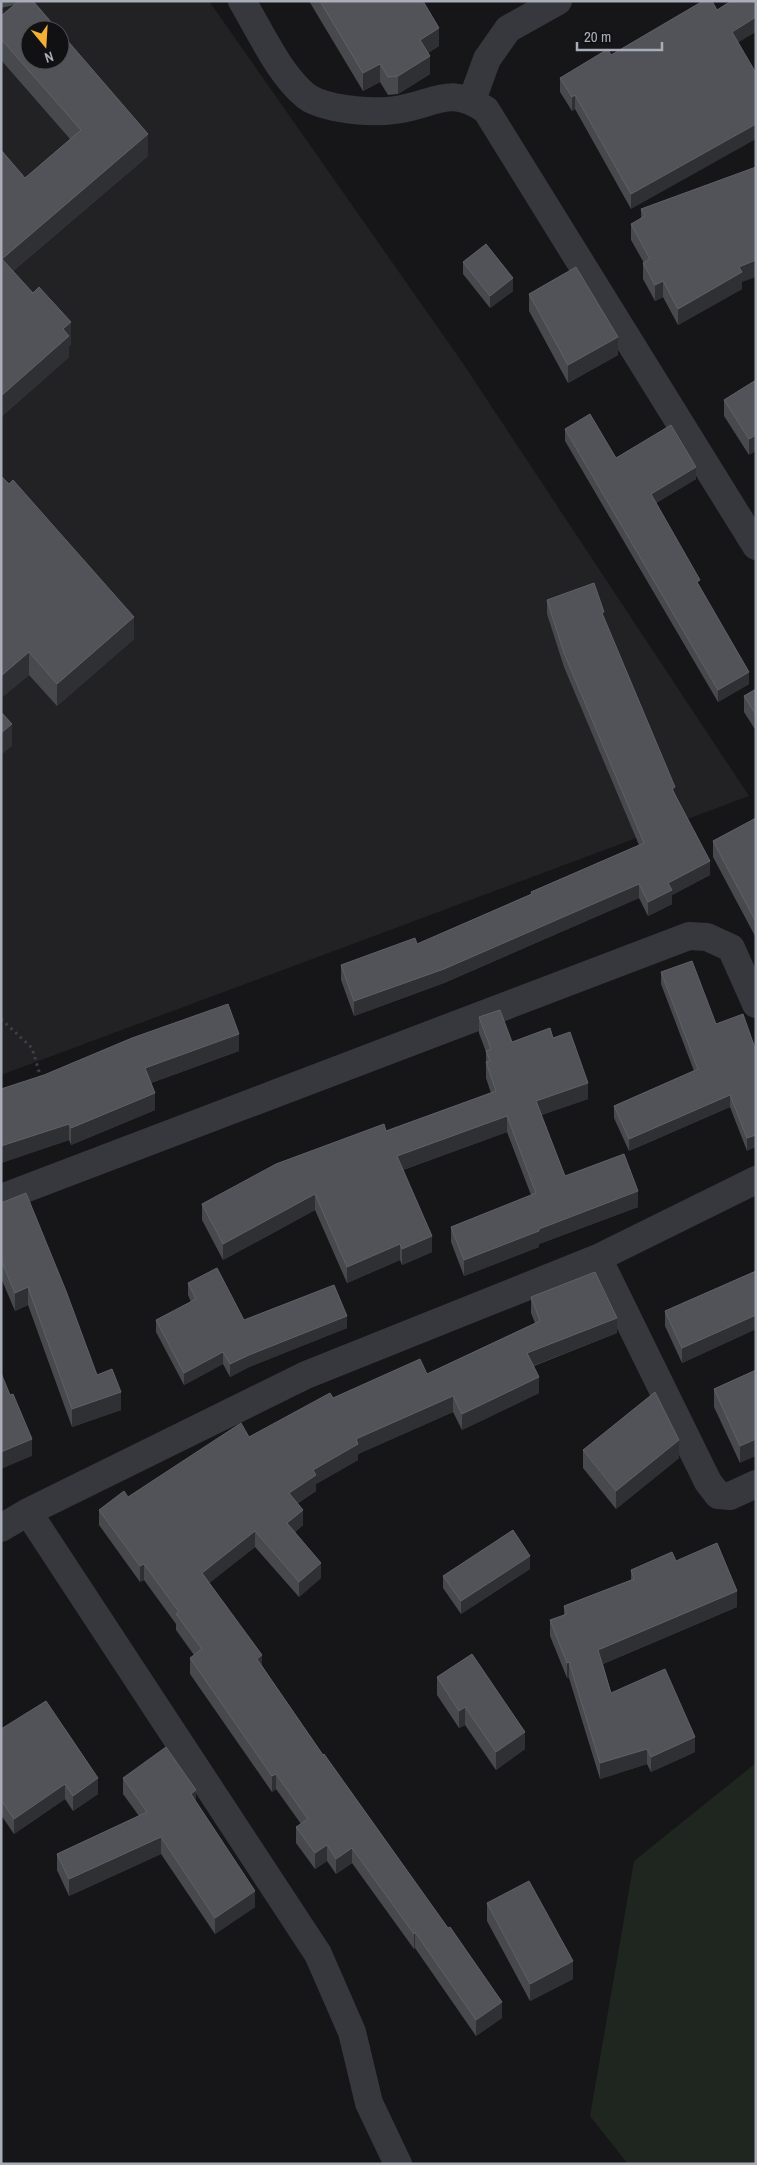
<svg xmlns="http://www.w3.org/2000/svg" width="757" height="2165" font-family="'Archivo Narrow',sans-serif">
<rect width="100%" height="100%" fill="#161618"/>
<!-- built -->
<path fill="#222225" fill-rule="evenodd" d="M 1,1 L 209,1 L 462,362 L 749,796 L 1,1075 ZM 30,30 L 60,30 L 60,60 L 30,60 Z"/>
<!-- green -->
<path fill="#1e261f" d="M 756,1763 L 756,2164 L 628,2164 L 590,2116 L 634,1861 Z"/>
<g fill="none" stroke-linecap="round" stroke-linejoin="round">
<!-- path -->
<path stroke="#3d3f44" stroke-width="3" stroke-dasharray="2.5 4" stroke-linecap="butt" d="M 1,1019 L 32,1048 L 41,1078"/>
<!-- street -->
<path stroke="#37383d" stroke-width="28" d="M 242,1 C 260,31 279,74 306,96 C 313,102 326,105 334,107 C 355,111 375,113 395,110 C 434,105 449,84 486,110 L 756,546
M 472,100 L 487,59 L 508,29 L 558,1
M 1,1198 L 689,936 L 707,937 L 731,948 L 756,1004
M 598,1258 L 708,1482 L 718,1495 L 730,1496 L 756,1484
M 28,1512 L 318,1954 L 352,2032 L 369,2103 L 398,2164
M 1,1528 L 28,1512 L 306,1375 L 598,1258 L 756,1180"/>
</g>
<!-- wall -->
<path fill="#47494d" d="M 1,1 L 33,1 L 148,156 L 13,271 L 71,344 L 69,346 L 69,357 L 1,417 L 1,150 L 25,178 L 70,139 L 1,60 L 1,16 L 14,5 L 1,8 Z
M 309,1 L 423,1 L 439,46 L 428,53 L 430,74 L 398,94 L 388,95 L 380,82 L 363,91 Z
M 717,10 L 739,42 L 631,209 L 575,109 L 572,111 L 560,92 L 560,78 L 611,55 Z
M 641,209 L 742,282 L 742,289 L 678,325 L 663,297 L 655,301 L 643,279 L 643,263 L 644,263 L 631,240 L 631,224 L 641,219 Z
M 463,262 L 513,291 L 490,308 L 463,274 Z
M 529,294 L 618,355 L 568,383 L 529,311 Z
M 756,380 L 749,455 L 724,416 L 724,400 Z
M 565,429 L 616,458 L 696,479 L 656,503 L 749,684 L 718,702 L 565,441 Z
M 1,476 L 134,639 L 57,706 L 29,675 L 1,698 Z
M 547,600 L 604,619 L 675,794 L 710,875 L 672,895 L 672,904 L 648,916 L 639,898 L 444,983 L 354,1016 L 341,980 L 341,965 L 417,944 L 531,894 L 531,892 L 639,845 L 564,667 L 547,614 Z
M 756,689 L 756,731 L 744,712 L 744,696 Z
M 756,818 L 755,936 L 713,857 L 713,841 Z
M 661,972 L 716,1024 L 756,1051 L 747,1151 L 730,1107 L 629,1151 L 614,1118 L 614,1106 L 694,1071 L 661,984 Z
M 479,1017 L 512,1042 L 553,1038 L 588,1099 L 541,1115 L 565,1176 L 638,1207 L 539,1244 L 539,1247 L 464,1276 L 451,1242 L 451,1227 L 531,1195 L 507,1132 L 403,1170 L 432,1252 L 402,1265 L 400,1260 L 347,1283 L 315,1210 L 223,1260 L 202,1220 L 202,1204 L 386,1131 L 491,1093 L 486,1078 L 486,1052 L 479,1033 Z
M 239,1051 L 151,1083 L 155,1110 L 71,1145 L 69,1140 L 1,1163 L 1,1089 Z
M 1,1203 L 97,1375 L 121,1410 L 72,1427 L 28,1305 L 15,1311 L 1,1278 Z
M 756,1271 L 756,1329 L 682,1363 L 665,1326 L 665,1311 Z
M 188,1283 L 244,1320 L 347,1328 L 249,1367 L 230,1377 L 223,1364 L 184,1385 L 156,1332 L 156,1320 L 191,1302 L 188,1295 Z
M 531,1297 L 617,1333 L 534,1366 L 539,1393 L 462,1430 L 453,1412 L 358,1454 L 358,1460 L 316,1484 L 316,1491 L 298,1503 L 303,1525 L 295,1532 L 321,1578 L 299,1597 L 255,1547 L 209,1583 L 262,1666 L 502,2018 L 476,2036 L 415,1948 L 414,1949 L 352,1863 L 336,1874 L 327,1861 L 315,1869 L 296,1843 L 296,1827 L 301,1824 L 276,1789 L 272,1792 L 190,1674 L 190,1658 L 194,1655 L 176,1630 L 176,1624 L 144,1580 L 140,1582 L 99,1525 L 99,1510 L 128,1497 L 249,1437 L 333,1398 L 427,1374 L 535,1323 L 531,1313 Z
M 756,1370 L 740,1463 L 714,1407 L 714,1389 Z
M 583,1450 L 679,1458 L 616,1509 L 583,1468 Z
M 676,1561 L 737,1607 L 603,1664 L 611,1693 L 695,1752 L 651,1772 L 647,1764 L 600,1779 L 569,1678 L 567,1678 L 550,1636 L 550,1620 L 564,1615 L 564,1606 L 631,1580 L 631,1570 Z
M 530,1569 L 461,1614 L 443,1588 L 443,1576 Z
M 437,1677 L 525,1749 L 496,1770 L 465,1725 L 459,1728 L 437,1695 Z
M 1,1729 L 98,1794 L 73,1811 L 65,1799 L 14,1834 L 1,1815 Z
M 123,1778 L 196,1802 L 255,1907 L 215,1934 L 161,1854 L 69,1896 L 57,1870 L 57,1854 L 139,1816 L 123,1794 Z
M 487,1903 L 573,1979 L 530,2001 L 487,1921 Z"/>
<!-- shaded-wall -->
<path fill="#2f3033" d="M 756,17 L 756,32 L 732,46 L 732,32 Z
M 439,28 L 439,46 L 420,58 L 420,40 Z
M 430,56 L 430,74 L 398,94 L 398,76 Z
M 380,64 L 380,82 L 363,91 L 363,73 Z
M 575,95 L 575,109 L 572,111 L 572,97 Z
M 756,124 L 756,139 L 631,209 L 631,194 Z
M 148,134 L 148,156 L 2,280 L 2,259 Z
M 756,260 L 756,277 L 742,282 L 742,289 L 678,325 L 678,309 L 739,267 Z
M 513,278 L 513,291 L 490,308 L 490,296 Z
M 663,281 L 663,297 L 655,301 L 655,285 Z
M 71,322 L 71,344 L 69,346 L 69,357 L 1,417 L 1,396 L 63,329 Z
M 618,337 L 618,355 L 568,383 L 568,365 Z
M 756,435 L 756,451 L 749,455 L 749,439 Z
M 696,467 L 696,479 L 651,506 L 651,494 Z
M 134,617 L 134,639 L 57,706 L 57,684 Z
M 29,652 L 29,675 L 1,698 L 1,676 Z
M 749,672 L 749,684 L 718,702 L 718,690 Z
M 12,724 L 12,746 L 1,755 L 1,733 Z
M 710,861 L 710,875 L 672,895 L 672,904 L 648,916 L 648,902 L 668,883 Z
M 639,884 L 639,898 L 444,983 L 354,1016 L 354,1001 Z
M 239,1034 L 239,1051 L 145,1085 L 145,1068 Z
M 588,1083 L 588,1099 L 536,1117 L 536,1101 Z
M 155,1093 L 155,1110 L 71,1145 L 71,1128 Z
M 730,1095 L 730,1107 L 629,1151 L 629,1139 Z
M 507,1116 L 507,1132 L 397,1172 L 397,1156 Z
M 69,1124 L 69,1140 L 1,1163 L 1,1146 Z
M 756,1135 L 756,1147 L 747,1151 L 747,1138 Z
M 638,1191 L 638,1207 L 539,1244 L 539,1247 L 464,1276 L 464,1260 L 539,1229 Z
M 315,1194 L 315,1210 L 223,1260 L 223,1244 Z
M 432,1236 L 432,1252 L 402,1265 L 402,1249 Z
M 400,1244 L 400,1260 L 347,1283 L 347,1267 Z
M 28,1287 L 28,1305 L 15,1311 L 15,1293 Z
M 756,1315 L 756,1329 L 682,1363 L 682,1348 Z
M 347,1316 L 347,1328 L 249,1367 L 230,1377 L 230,1364 L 249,1355 Z
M 617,1318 L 617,1333 L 527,1368 L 527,1353 Z
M 223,1352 L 223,1364 L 184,1385 L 184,1373 Z
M 539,1377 L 539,1393 L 462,1430 L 462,1414 Z
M 121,1392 L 121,1410 L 72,1427 L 72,1409 Z
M 453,1396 L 453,1412 L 358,1454 L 358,1460 L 316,1484 L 316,1491 L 289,1508 L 289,1493 L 313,1470 L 356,1439 Z
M 32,1439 L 32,1456 L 1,1469 L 1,1452 Z
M 756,1439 L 756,1456 L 740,1463 L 740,1446 Z
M 679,1440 L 679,1458 L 616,1509 L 616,1491 Z
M 303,1510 L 303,1525 L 287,1538 L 287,1523 Z
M 255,1531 L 255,1547 L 202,1589 L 202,1573 Z
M 530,1556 L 530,1569 L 461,1614 L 461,1601 Z
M 321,1563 L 321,1578 L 299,1597 L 299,1582 Z
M 144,1564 L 144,1580 L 140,1582 L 140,1566 Z
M 737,1591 L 737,1607 L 598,1666 L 598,1650 Z
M 262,1655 L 262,1670 L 257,1659 Z
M 569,1662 L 569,1678 L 567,1678 L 567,1663 Z
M 465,1707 L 465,1725 L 459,1728 L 459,1711 Z
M 525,1732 L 525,1749 L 496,1770 L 496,1752 Z
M 695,1737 L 695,1752 L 651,1772 L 651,1757 Z
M 647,1749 L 647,1764 L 600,1779 L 600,1763 Z
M 276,1774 L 276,1789 L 272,1792 L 272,1776 Z
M 98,1778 L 98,1794 L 73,1811 L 73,1796 Z
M 65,1784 L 65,1799 L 14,1834 L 14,1819 Z
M 196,1790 L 196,1806 L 191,1794 Z
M 161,1837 L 161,1854 L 69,1896 L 69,1879 Z
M 327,1845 L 327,1861 L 315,1869 L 315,1853 Z
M 352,1848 L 352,1863 L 336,1874 L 336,1859 Z
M 255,1891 L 255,1907 L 215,1934 L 215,1918 Z
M 415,1932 L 415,1948 L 414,1949 L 414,1934 Z
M 573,1961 L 573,1979 L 530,2001 L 530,1984 Z
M 502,2002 L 502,2018 L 476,2036 L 476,2020 Z"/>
<!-- building -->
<path fill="#525359" stroke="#5f6168" d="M 19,1 L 33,1 L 58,30 L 30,30 L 30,60 L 60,60 L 60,32 L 148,134 L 2,259 L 33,293 L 39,287 L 71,322 L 63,329 L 69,336 L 1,396 L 1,150 L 25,178 L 81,130 L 1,39 L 1,16 Z
M 320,1 L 423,1 L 439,28 L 420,40 L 430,56 L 398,76 L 388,77 L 380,64 L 363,73 Z
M 703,1 L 712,1 L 717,10 L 731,1 L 756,1 L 756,17 L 732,32 L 756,73 L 756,124 L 631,194 L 575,95 L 572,97 L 560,78 L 608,49 L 611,55 Z
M 756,167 L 756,260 L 739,267 L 742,272 L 678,309 L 663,281 L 655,285 L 643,263 L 650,259 L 631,224 L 645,216 L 641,209 Z
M 486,244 L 513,278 L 490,296 L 463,262 Z
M 576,267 L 618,337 L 568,365 L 529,294 Z
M 756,380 L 756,435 L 749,439 L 724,400 Z
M 590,414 L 616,458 L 671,425 L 696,467 L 651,494 L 700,580 L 697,582 L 749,672 L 718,690 L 565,429 Z
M 1,476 L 9,484 L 13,480 L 134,617 L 57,684 L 29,652 L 1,676 Z
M 594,583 L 604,612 L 602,613 L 675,787 L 672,789 L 710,861 L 668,883 L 672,890 L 648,902 L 639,884 L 444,969 L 354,1001 L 341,965 L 415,938 L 417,944 L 532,894 L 531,892 L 644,843 L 564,653 L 547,600 Z
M 756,689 L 756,715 L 744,696 Z
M 1,712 L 12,724 L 1,733 Z
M 756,818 L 756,920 L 755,920 L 713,841 Z
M 692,961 L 716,1024 L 743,1014 L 756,1051 L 756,1135 L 747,1138 L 730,1095 L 629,1139 L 614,1106 L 698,1069 L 661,972 Z
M 228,1004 L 239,1034 L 145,1068 L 155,1093 L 71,1128 L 69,1124 L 1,1146 L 1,1089 L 44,1075 L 132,1038 Z
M 500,1010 L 512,1042 L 550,1028 L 553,1038 L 570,1032 L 588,1083 L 536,1101 L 565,1176 L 624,1154 L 638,1191 L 539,1229 L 539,1231 L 464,1260 L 451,1227 L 536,1193 L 507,1116 L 397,1156 L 432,1236 L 402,1249 L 400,1244 L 347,1267 L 315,1194 L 223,1244 L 202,1204 L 276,1164 L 384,1124 L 386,1131 L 496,1091 L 486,1062 L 490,1061 L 486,1051 L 491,1049 L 479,1017 Z
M 26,1193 L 66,1291 L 97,1375 L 112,1369 L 121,1392 L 72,1409 L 28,1287 L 15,1293 L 1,1260 L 1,1203 Z
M 217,1268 L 244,1320 L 334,1285 L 347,1316 L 249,1355 L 230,1364 L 223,1352 L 184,1373 L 156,1320 L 196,1299 L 188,1283 Z
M 756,1271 L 756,1315 L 682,1348 L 665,1311 Z
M 595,1272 L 617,1318 L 527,1353 L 539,1377 L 462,1414 L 453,1396 L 356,1439 L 358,1444 L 313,1470 L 316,1475 L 289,1493 L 303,1510 L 287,1523 L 321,1563 L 299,1582 L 255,1531 L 202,1573 L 262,1655 L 257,1659 L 323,1755 L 324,1754 L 448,1928 L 450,1927 L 502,2002 L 476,2020 L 415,1932 L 414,1934 L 352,1848 L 336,1859 L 327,1845 L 315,1853 L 296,1827 L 308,1819 L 276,1774 L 272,1776 L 190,1658 L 202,1649 L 176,1614 L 179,1612 L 144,1564 L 140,1566 L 99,1510 L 124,1491 L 128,1497 L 241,1423 L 249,1437 L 330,1393 L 333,1398 L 420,1359 L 427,1374 L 540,1321 L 531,1297 Z
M 756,1370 L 756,1439 L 740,1446 L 714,1389 Z
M 1,1373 L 10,1395 L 13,1394 L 32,1439 L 1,1452 Z
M 655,1392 L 679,1440 L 616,1491 L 583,1450 Z
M 513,1530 L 530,1556 L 461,1601 L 443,1576 Z
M 717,1543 L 737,1591 L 598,1650 L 611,1693 L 665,1669 L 695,1737 L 651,1757 L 647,1749 L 600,1763 L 569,1662 L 567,1663 L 550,1620 L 567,1614 L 564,1606 L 634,1579 L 631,1570 L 672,1552 L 676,1561 Z
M 472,1654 L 525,1732 L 496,1752 L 465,1707 L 459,1711 L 437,1677 Z
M 46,1701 L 98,1778 L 73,1796 L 65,1784 L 14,1819 L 1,1800 L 1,1729 Z
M 166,1747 L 196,1790 L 191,1794 L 255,1891 L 215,1918 L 161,1837 L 69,1879 L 57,1854 L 147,1812 L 123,1778 Z
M 529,1881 L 573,1961 L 530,1984 L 487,1903 Z"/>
<!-- border -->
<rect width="757" height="2165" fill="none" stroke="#a8adb8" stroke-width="5"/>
<!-- north arrow -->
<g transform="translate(45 45) rotate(162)"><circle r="24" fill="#111113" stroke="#4d4f55"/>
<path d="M0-4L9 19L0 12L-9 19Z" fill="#f2b134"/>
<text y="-8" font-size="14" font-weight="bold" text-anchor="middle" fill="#a8adb8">N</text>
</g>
<!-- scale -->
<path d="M577 42v8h85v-8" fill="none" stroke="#a8adb8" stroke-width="2.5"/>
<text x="584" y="42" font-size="15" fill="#a8adb8" stroke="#111113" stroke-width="4" paint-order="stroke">20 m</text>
</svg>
